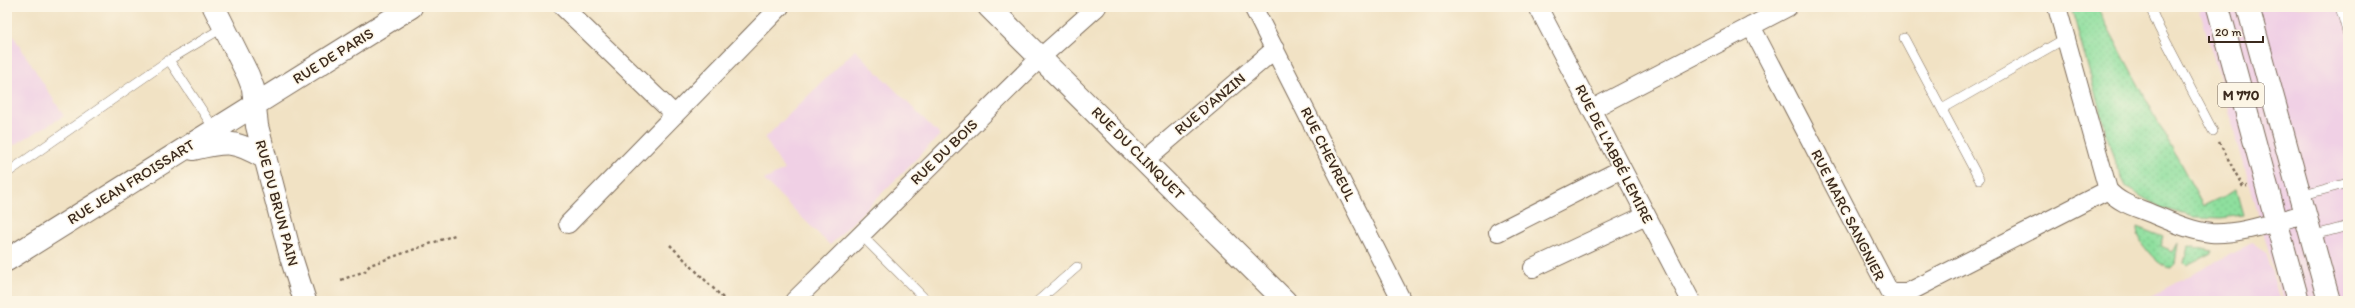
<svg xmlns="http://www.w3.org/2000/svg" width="2355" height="308" font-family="Itim,sans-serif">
<defs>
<pattern id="grass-dots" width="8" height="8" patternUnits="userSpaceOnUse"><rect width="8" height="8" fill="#8edf9e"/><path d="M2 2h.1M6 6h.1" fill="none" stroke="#7bc088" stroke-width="1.8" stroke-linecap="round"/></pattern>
</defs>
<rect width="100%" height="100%" fill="#fcf5e5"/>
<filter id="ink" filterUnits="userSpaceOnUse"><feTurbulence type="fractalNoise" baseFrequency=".025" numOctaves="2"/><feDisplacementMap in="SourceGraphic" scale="8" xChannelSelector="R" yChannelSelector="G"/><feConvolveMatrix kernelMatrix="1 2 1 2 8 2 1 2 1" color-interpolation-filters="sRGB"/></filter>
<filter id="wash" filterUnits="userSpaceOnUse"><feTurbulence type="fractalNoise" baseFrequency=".012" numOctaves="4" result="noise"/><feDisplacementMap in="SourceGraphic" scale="16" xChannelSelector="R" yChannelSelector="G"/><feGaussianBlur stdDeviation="0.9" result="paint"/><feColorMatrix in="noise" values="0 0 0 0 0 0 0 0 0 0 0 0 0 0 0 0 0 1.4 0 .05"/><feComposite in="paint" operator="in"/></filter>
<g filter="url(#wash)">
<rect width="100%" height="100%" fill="#f1e2c4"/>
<!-- built -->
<path fill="#f0d0e5" d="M 2199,7 L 2348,7 L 2348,301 L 2283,301 Z
M 7,26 L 64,116 L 7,149 Z
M 855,50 L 940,135 L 830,245 L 764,180 L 784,170 L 765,138 Z
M 2252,243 L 2266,251 L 2280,301 L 2141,301 Z"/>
<!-- grass -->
<path fill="url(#grass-dots)" stroke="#64845e" d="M 2071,7 L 2097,7 L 2203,206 L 2236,190 L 2243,215 L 2221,218 L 2194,217 L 2161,208 L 2127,188 L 2116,167 Z
M 2137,227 L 2163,237 L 2160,246 L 2173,251 L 2178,242 L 2175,264 L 2171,268 C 2157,267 2136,240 2137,227 Z
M 2190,246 L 2212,251 L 2212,253 L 2187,266 L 2184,263 L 2188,247 Z"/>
</g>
<g filter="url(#ink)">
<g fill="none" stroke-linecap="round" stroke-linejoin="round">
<defs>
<path id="service" d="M 2150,7 L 2159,28 L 2213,131
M 2340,7 L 2348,35
M 1904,38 L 1979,179
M 169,60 L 215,130
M 1942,109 L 2066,38
M 7,173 L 169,60 L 224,27
M 2300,196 L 2348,183
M 861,235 L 927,301
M 2311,236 L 2348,226
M 1038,301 L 1077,267"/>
<path id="minor" d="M 563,7 L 675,115
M 1253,7 L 1402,301
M 1538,7 L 1691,301
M 2057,7 L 2108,190 C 2119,203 2135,207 2150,213 C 2170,221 2190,231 2211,233 C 2239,235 2278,221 2304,214
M 1751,26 L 1889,291 L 1895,293 L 1907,293 L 2108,190
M 1592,109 L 1788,7
M 1145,160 L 1275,49
M 568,224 L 780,7
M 1498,232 L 1622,169
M 1533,268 L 1646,215
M 794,301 L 1041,57 L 1097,7"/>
<path id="tertiary" d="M 989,7 L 1285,301"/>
<path id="secondary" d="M 214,7 L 248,75 L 253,88 L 257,126 L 291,257 L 305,301
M 193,149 C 227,141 235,140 265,158
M 7,260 L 411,7"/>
<path id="primary" d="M 2218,7 L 2298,301
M 2248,7 L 2329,301"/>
</defs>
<!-- service casing -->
<use href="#service" stroke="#7b6a58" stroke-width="10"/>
<!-- minor casing -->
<use href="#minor" stroke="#7b6a58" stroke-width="20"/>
<!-- tertiary casing -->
<use href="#tertiary" stroke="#7b6a58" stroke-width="24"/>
<!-- secondary casing -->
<use href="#secondary" stroke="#7b6a58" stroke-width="24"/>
<!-- primary casing -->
<use href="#primary" stroke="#7b6a58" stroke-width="24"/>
<!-- path -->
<path stroke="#7b6a58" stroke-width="2.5" stroke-dasharray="3 3" stroke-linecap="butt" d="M 2219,142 L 2243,187 L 2247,186
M 670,245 L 726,301
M 341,280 L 365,271 L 370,265 L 455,235"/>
<!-- service -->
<use href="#service" stroke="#fff" stroke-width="9"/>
<!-- minor -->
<use href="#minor" stroke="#fff" stroke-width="18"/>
<!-- tertiary -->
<use href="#tertiary" stroke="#fff" stroke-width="22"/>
<!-- secondary -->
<use href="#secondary" stroke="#fff" stroke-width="22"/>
<!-- primary -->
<use href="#primary" stroke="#fff" stroke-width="22"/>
</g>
</g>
<g text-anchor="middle" stroke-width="3" stroke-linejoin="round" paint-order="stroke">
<!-- shield labels -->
<rect fill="#fcf5e5" stroke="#75675a" stroke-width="1" x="2218" y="83" width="46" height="24" rx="3"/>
<g font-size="14" font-weight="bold" fill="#3b2a1e">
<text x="2241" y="100">M 770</text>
</g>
<!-- street labels -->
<g font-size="15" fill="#3b2a1e" stroke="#fcf5e5">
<text transform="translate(333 56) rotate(-32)" y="5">RUE DE PARIS</text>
<text transform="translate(1210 104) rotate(-40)" y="5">RUE D'ANZIN</text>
<text transform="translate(944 152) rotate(-44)" y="5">RUE DU BOIS</text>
<text transform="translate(1138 153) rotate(45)" y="5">RUE DU CLINQUET</text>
<text transform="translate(1328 154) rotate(63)" y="5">RUE CHEVREUL</text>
<text transform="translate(1614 154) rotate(63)" y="5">RUE DE L'ABBÉ LEMIRE</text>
<text transform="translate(131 182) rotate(-32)" y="5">RUE JEAN FROISSART</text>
<text transform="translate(277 203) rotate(75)" y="5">RUE DU BRUN PAIN</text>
<text transform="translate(1848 215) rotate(63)" y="5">RUE MARC SANGNIER</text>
</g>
</g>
<!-- margin -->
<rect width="2355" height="308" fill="none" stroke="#fcf5e5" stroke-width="24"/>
<!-- scale -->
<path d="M2209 36v6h54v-6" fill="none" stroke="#3b2a1e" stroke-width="2"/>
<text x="2215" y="36" font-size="12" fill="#3b2a1e" stroke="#fcf5e5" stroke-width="3" paint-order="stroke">20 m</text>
</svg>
